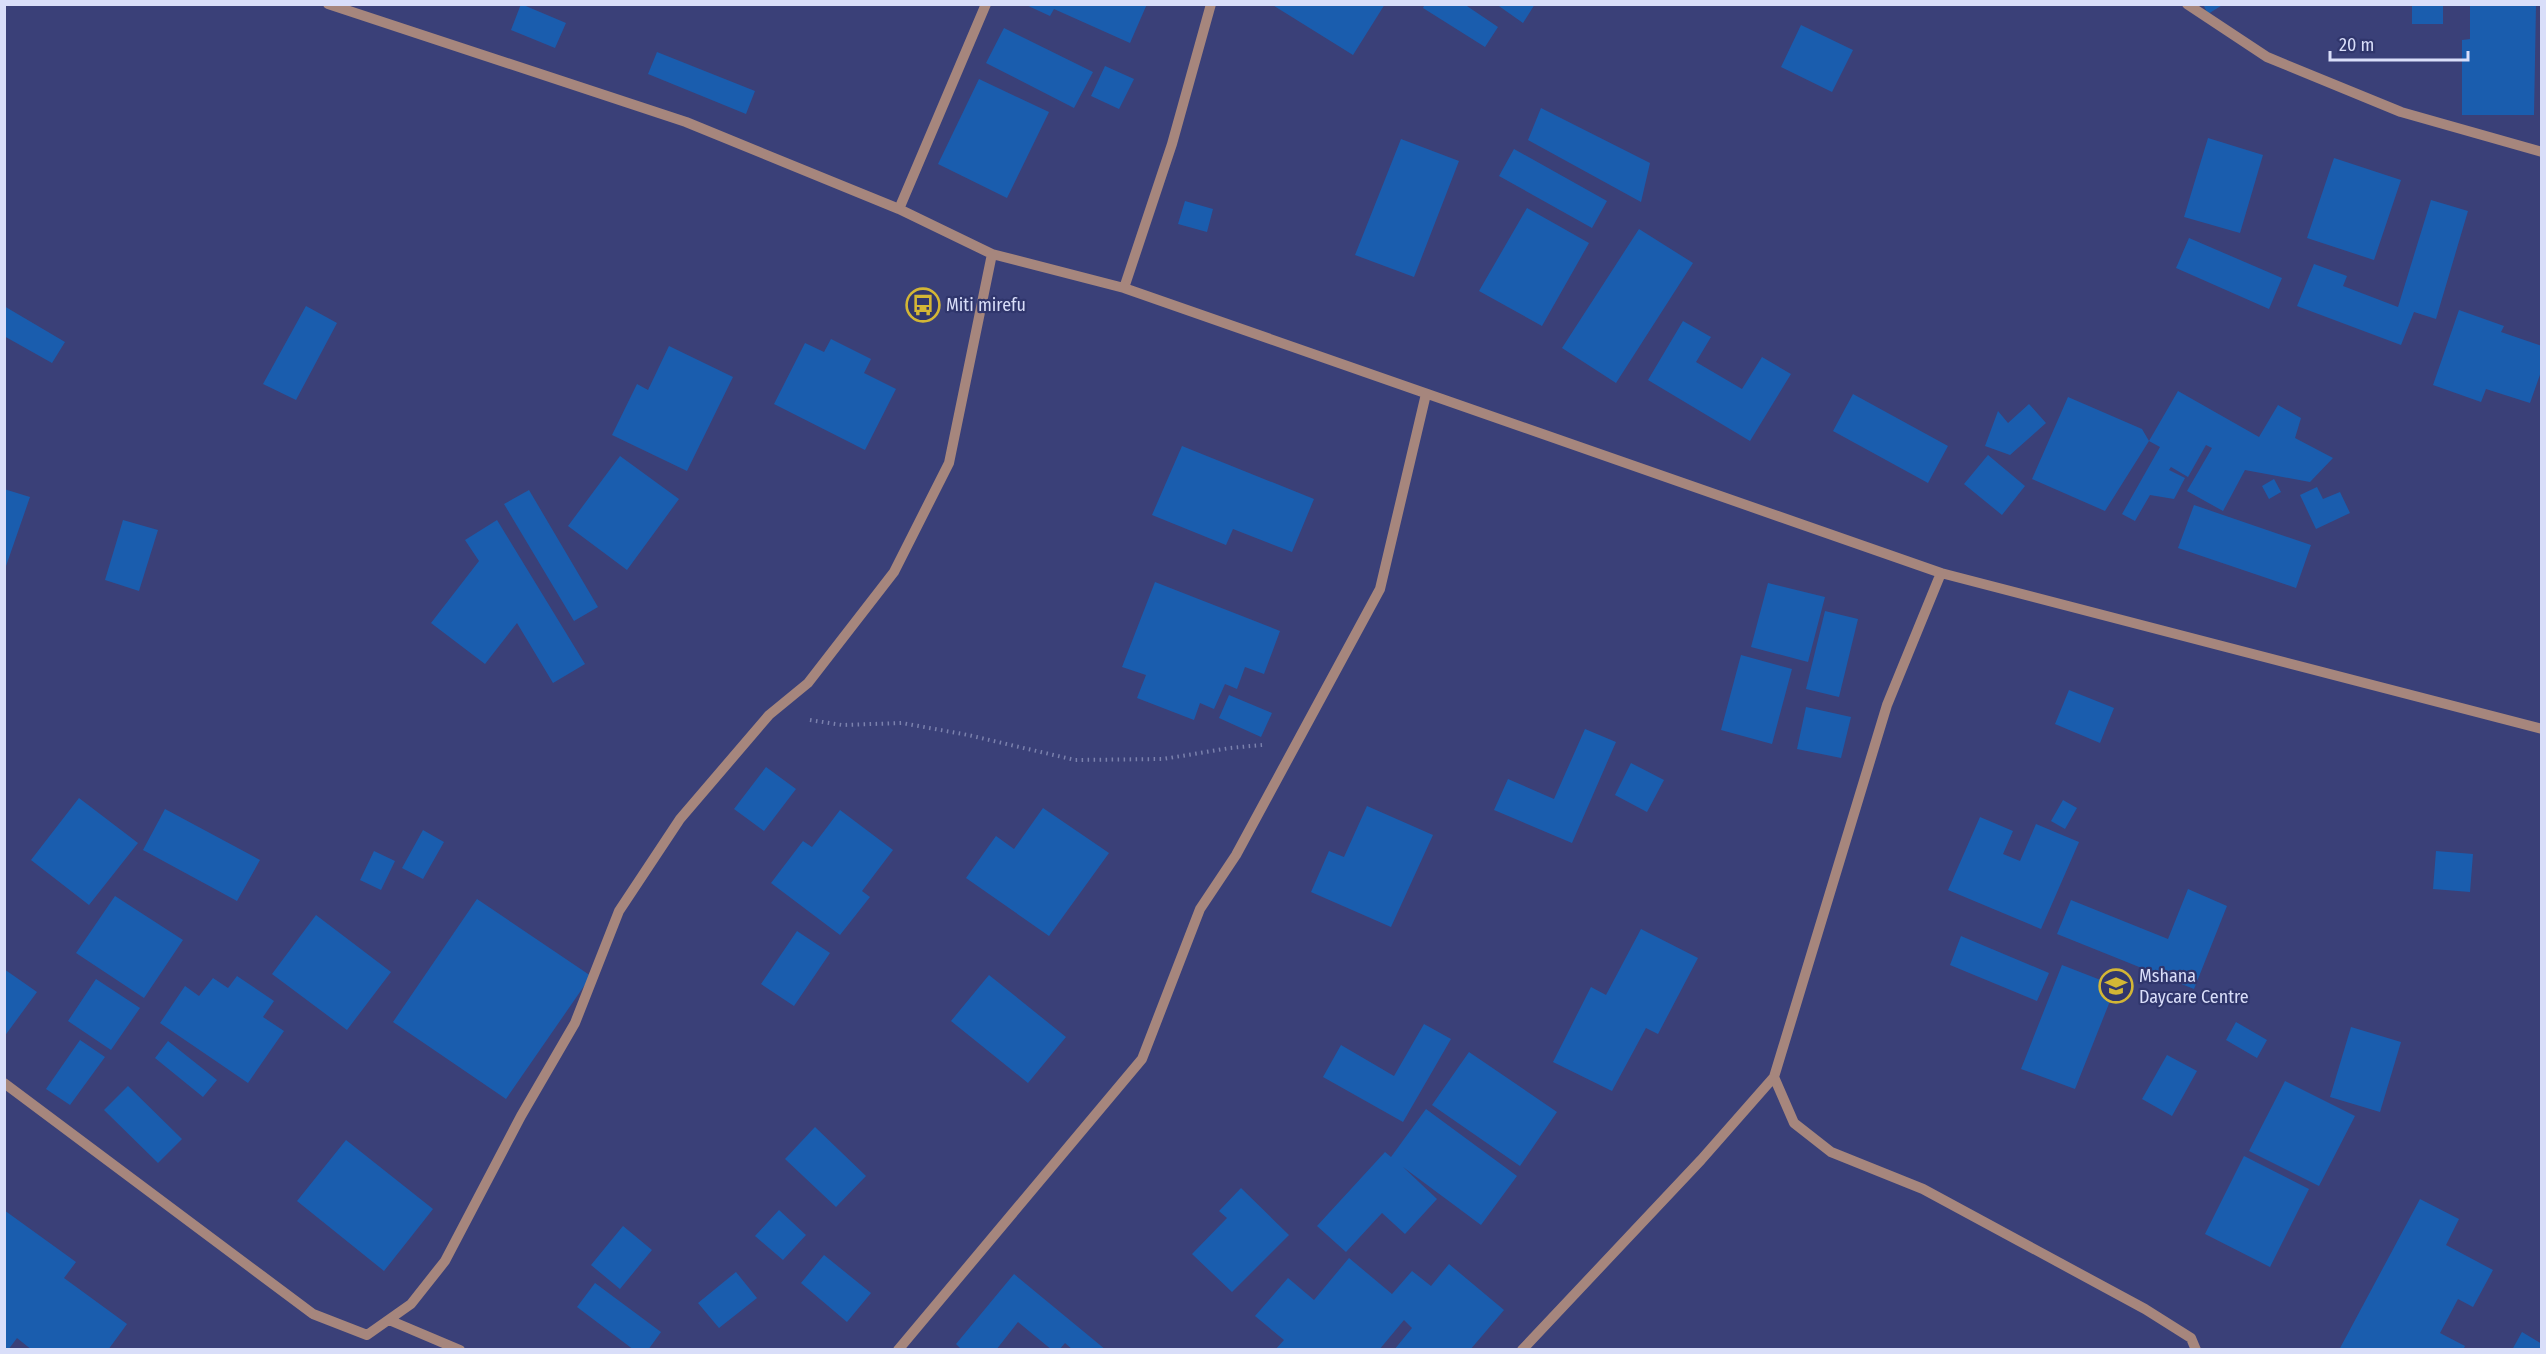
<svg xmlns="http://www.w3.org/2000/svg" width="2546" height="1354" font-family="'Fira Sans Condensed',sans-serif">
<rect width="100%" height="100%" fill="#3a4078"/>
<!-- building -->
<path fill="#1a5dae" d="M 521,4 L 566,23 L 555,48 L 511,30 Z
M 1024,4 L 1147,4 L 1130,43 L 1054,9 L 1050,16 Z
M 1271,4 L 1385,4 L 1353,55 Z
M 1425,4 L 1464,4 L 1498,27 L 1485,47 L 1423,8 Z
M 1496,4 L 1535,4 L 1523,23 Z
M 2203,4 L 2224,4 L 2208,14 Z
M 2412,4 L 2443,4 L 2443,24 L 2412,24 Z
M 2470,4 L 2536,4 L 2534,115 L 2462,115 L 2462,40 L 2470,39 Z
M 1801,25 L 1853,50 L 1832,92 L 1781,67 Z
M 1004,28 L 1093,72 L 1074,108 L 986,63 Z
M 657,52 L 755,91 L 746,114 L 648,74 Z
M 1105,66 L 1134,79 L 1119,109 L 1091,96 Z
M 979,79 L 1049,112 L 1007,198 L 938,164 Z
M 1541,108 L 1650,163 L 1641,202 L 1528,140 Z
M 2208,138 L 2263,155 L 2240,233 L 2184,217 Z
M 1401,139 L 1459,161 L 1414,277 L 1355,255 Z
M 1514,149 L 1607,201 L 1592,228 L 1499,176 Z
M 2334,158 L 2401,180 L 2374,260 L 2307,238 Z
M 2431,200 L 2468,211 L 2436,319 L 2414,312 L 2401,345 L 2297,306 L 2314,264 L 2347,276 L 2343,286 L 2398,307 Z
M 1185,201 L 1213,209 L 1207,232 L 1178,224 Z
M 1527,208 L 1589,243 L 1542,326 L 1479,291 Z
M 1639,229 L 1693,263 L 1616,383 L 1562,348 Z
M 2189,238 L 2282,278 L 2269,309 L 2176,268 Z
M 4,306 L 65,342 L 52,363 L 4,336 Z
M 306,306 L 337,323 L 296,400 L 263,384 Z
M 2459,310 L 2504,326 L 2501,332 L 2542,346 L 2542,369 L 2530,403 L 2486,389 L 2481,402 L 2433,385 Z
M 1683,321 L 1711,337 L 1696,362 L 1742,389 L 1762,357 L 1791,374 L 1750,441 L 1648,380 Z
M 831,339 L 871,359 L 864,373 L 896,389 L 865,450 L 774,404 L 805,343 L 824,352 Z
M 669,346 L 733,377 L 687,471 L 612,435 L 637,384 L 648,390 Z
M 2178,391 L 2259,437 L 2278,405 L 2301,418 L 2295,438 L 2333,458 L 2310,482 L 2245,470 L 2223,511 L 2187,491 L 2212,448 L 2206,445 L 2188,477 L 2171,467 L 2169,470 L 2185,478 L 2174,499 L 2150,495 L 2135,521 L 2122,514 L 2160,447 L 2149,441 L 2105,511 L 2032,479 L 2068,397 L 2142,429 L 2149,441 Z
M 1853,394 L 1948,446 L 1928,483 L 1833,431 Z
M 2029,404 L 2046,423 L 2010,455 L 1985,446 L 1998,411 L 2008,423 Z
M 1182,446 L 1314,499 L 1292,552 L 1233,529 L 1226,545 L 1152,515 Z
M 1988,455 L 2025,486 L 2002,515 L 1964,484 Z
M 620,456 L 679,499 L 627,570 L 568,526 Z
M 2274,479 L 2281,492 L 2269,499 L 2262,486 Z
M 2317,487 L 2323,499 L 2340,492 L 2350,513 L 2316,529 L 2300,495 Z
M 4,489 L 30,497 L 5,569 L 4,569 Z
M 529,490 L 598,607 L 574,621 L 504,504 Z
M 2194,505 L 2311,545 L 2296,588 L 2178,548 Z
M 123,520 L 158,530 L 139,591 L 105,580 Z
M 497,520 L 585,664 L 553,683 L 517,623 L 485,664 L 431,623 L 479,561 L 465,540 Z
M 1155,582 L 1280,631 L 1264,674 L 1245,667 L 1237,689 L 1225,684 L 1214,709 L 1200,703 L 1194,720 L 1137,698 L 1146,675 L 1122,667 Z
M 1768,583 L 1825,597 L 1808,662 L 1751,647 Z
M 1825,611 L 1858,619 L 1839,697 L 1806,689 Z
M 1741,655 L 1792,669 L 1772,744 L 1721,730 Z
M 2069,690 L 2114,708 L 2100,743 L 2055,724 Z
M 1229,695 L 1272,713 L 1261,737 L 1219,718 Z
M 1806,707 L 1851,717 L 1841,758 L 1797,749 Z
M 1585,729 L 1616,742 L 1572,843 L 1494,810 L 1508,779 L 1554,799 Z
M 1631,763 L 1664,780 L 1647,812 L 1615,795 Z
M 766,767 L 796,789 L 764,831 L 734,809 Z
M 79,798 L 138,843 L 89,905 L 31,860 Z
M 2063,800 L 2077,808 L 2065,829 L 2051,821 Z
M 1367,806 L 1433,835 L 1391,927 L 1311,892 L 1329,851 L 1344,857 Z
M 1043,808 L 1109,853 L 1049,936 L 966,878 L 996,836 L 1014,849 Z
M 165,809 L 260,860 L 237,901 L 143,850 Z
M 840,810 L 893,850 L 862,891 L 870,897 L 840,935 L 771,883 L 803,841 L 812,847 Z
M 1980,817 L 2013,831 L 2003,854 L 2020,861 L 2036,824 L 2079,842 L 2041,929 L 1948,890 Z
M 423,830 L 444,842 L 423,879 L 402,868 Z
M 374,851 L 395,861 L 381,890 L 360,880 Z
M 2436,851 L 2473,854 L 2470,892 L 2433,889 Z
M 2188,889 L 2227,906 L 2194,989 L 2057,934 L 2071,900 L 2168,939 Z
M 115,896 L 183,940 L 144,998 L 76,953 Z
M 477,899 L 591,976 L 506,1099 L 393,1022 Z
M 316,915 L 391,972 L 347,1030 L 272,974 Z
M 1641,929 L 1698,958 L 1658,1034 L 1646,1028 L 1612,1091 L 1553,1062 L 1591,987 L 1606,995 Z
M 797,931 L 830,953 L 794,1006 L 761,984 Z
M 1961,936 L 2049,973 L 2037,1001 L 1950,965 Z
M 2062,965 L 2116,986 L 2075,1089 L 2021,1069 Z
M 4,969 L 37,992 L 4,1037 Z
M 989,975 L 1066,1037 L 1028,1083 L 951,1021 Z
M 237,976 L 274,1001 L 263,1017 L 284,1031 L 248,1083 L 160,1023 L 185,986 L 199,996 L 213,978 L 228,988 Z
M 96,979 L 140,1008 L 111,1050 L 68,1021 Z
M 2236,1022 L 2267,1040 L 2257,1058 L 2226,1040 Z
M 1424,1024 L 1451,1039 L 1403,1122 L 1323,1077 L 1341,1045 L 1394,1076 Z
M 2351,1027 L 2401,1042 L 2380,1112 L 2330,1097 Z
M 80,1040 L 105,1057 L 70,1105 L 46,1089 Z
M 168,1041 L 217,1080 L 203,1097 L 155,1058 Z
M 1469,1052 L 1557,1112 L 1520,1166 L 1432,1105 Z
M 2167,1055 L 2197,1071 L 2172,1116 L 2142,1099 Z
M 2285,1081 L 2355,1116 L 2319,1186 L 2249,1151 Z
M 128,1086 L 182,1139 L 158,1163 L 104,1110 Z
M 1426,1109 L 1517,1176 L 1481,1225 L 1403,1167 L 1437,1199 L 1405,1234 L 1382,1213 L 1346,1252 L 1317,1226 L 1385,1152 L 1391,1157 Z
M 815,1127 L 866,1176 L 836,1207 L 785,1159 Z
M 346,1140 L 433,1209 L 384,1271 L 297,1201 Z
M 2244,1156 L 2309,1189 L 2270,1267 L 2205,1234 Z
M 1241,1188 L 1289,1235 L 1232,1292 L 1192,1254 L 1227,1218 L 1219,1211 Z
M 2420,1199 L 2459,1219 L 2446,1245 L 2493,1270 L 2473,1307 L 2458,1299 L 2440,1333 L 2465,1346 L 2463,1350 L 2339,1350 Z
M 4,1210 L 76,1262 L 64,1278 L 127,1324 L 108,1350 L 32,1350 L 17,1338 L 8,1350 L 4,1350 Z
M 779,1210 L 806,1235 L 783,1260 L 755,1236 Z
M 623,1226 L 652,1250 L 620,1289 L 591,1265 Z
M 824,1255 L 871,1293 L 847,1322 L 801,1283 Z
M 1349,1258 L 1392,1294 L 1412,1271 L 1431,1286 L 1449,1264 L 1504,1310 L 1470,1350 L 1394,1350 L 1412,1328 L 1404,1320 L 1379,1350 L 1275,1350 L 1284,1340 L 1255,1316 L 1288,1278 L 1314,1300 Z
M 736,1272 L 757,1298 L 719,1328 L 698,1303 Z
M 1014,1274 L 1106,1350 L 1073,1350 L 1065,1343 L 1059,1350 L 1052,1350 L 1018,1322 L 996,1350 L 962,1350 L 956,1344 Z
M 595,1283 L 661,1332 L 648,1350 L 634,1350 L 577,1307 Z
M 2522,1332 L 2542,1344 L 2542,1350 L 2512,1350 Z"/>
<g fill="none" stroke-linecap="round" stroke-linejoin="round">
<!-- path -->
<path stroke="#7b81ad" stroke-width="4" stroke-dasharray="1.5 4.5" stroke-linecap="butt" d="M 810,720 L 842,725 L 902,723 L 968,735 L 1075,760 L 1163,759 L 1230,748 L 1262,745"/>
<!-- minor -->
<path stroke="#a6867d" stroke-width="10" d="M 328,4 L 686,122 L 899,209 L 992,254 L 1124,288 L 1941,573 L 2542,729
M 2187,4 L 2267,57 L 2401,112 L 2542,152
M 899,209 L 986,4
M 1124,288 L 1172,144 L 1211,4
M 1941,573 L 1887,705 L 1774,1077 L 1794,1123 L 1831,1152 L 1923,1189 L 2145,1309 L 2191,1338 L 2196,1350
M 4,1083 L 313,1314 L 367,1335 L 411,1304 L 445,1261 L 521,1116 L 575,1023 L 619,911 L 680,819 L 769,715 L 808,683 L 894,572 L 949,463 L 992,254
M 389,1320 L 460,1350
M 898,1350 L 1142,1059 L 1200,909 L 1236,855 L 1380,589 L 1426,394
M 1522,1350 L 1701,1160 L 1774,1077"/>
</g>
<!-- icons -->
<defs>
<symbol id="bus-ring" viewBox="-11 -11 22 22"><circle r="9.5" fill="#30366c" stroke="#d3b635" stroke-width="1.5"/><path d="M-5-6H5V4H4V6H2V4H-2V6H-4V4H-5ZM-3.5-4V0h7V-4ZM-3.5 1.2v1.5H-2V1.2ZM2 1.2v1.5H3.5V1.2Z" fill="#d3b635"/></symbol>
<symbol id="school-ring" viewBox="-11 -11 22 22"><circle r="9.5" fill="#30366c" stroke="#d3b635" stroke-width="1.5"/><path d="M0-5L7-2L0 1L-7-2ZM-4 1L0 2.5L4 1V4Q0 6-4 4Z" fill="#d3b635"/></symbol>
</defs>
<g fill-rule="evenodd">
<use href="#bus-ring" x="904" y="286" width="38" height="38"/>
<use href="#school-ring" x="2097" y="967" width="38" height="38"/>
</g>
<g text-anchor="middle" stroke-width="4.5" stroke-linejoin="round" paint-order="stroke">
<!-- poi labels -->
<g font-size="18" fill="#d9def9" stroke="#30366c" text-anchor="start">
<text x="946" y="311">Miti mirefu</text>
<text x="2139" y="982">Mshana<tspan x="2139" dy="21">Daycare Centre</tspan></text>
</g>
</g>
<!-- border -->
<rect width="2546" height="1354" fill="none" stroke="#d9def9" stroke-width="12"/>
<!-- scale -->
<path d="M2330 51v9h138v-9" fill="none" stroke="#d9def9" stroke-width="3"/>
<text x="2339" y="51" font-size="18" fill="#d9def9" stroke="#30366c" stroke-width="4.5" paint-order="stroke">20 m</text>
</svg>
